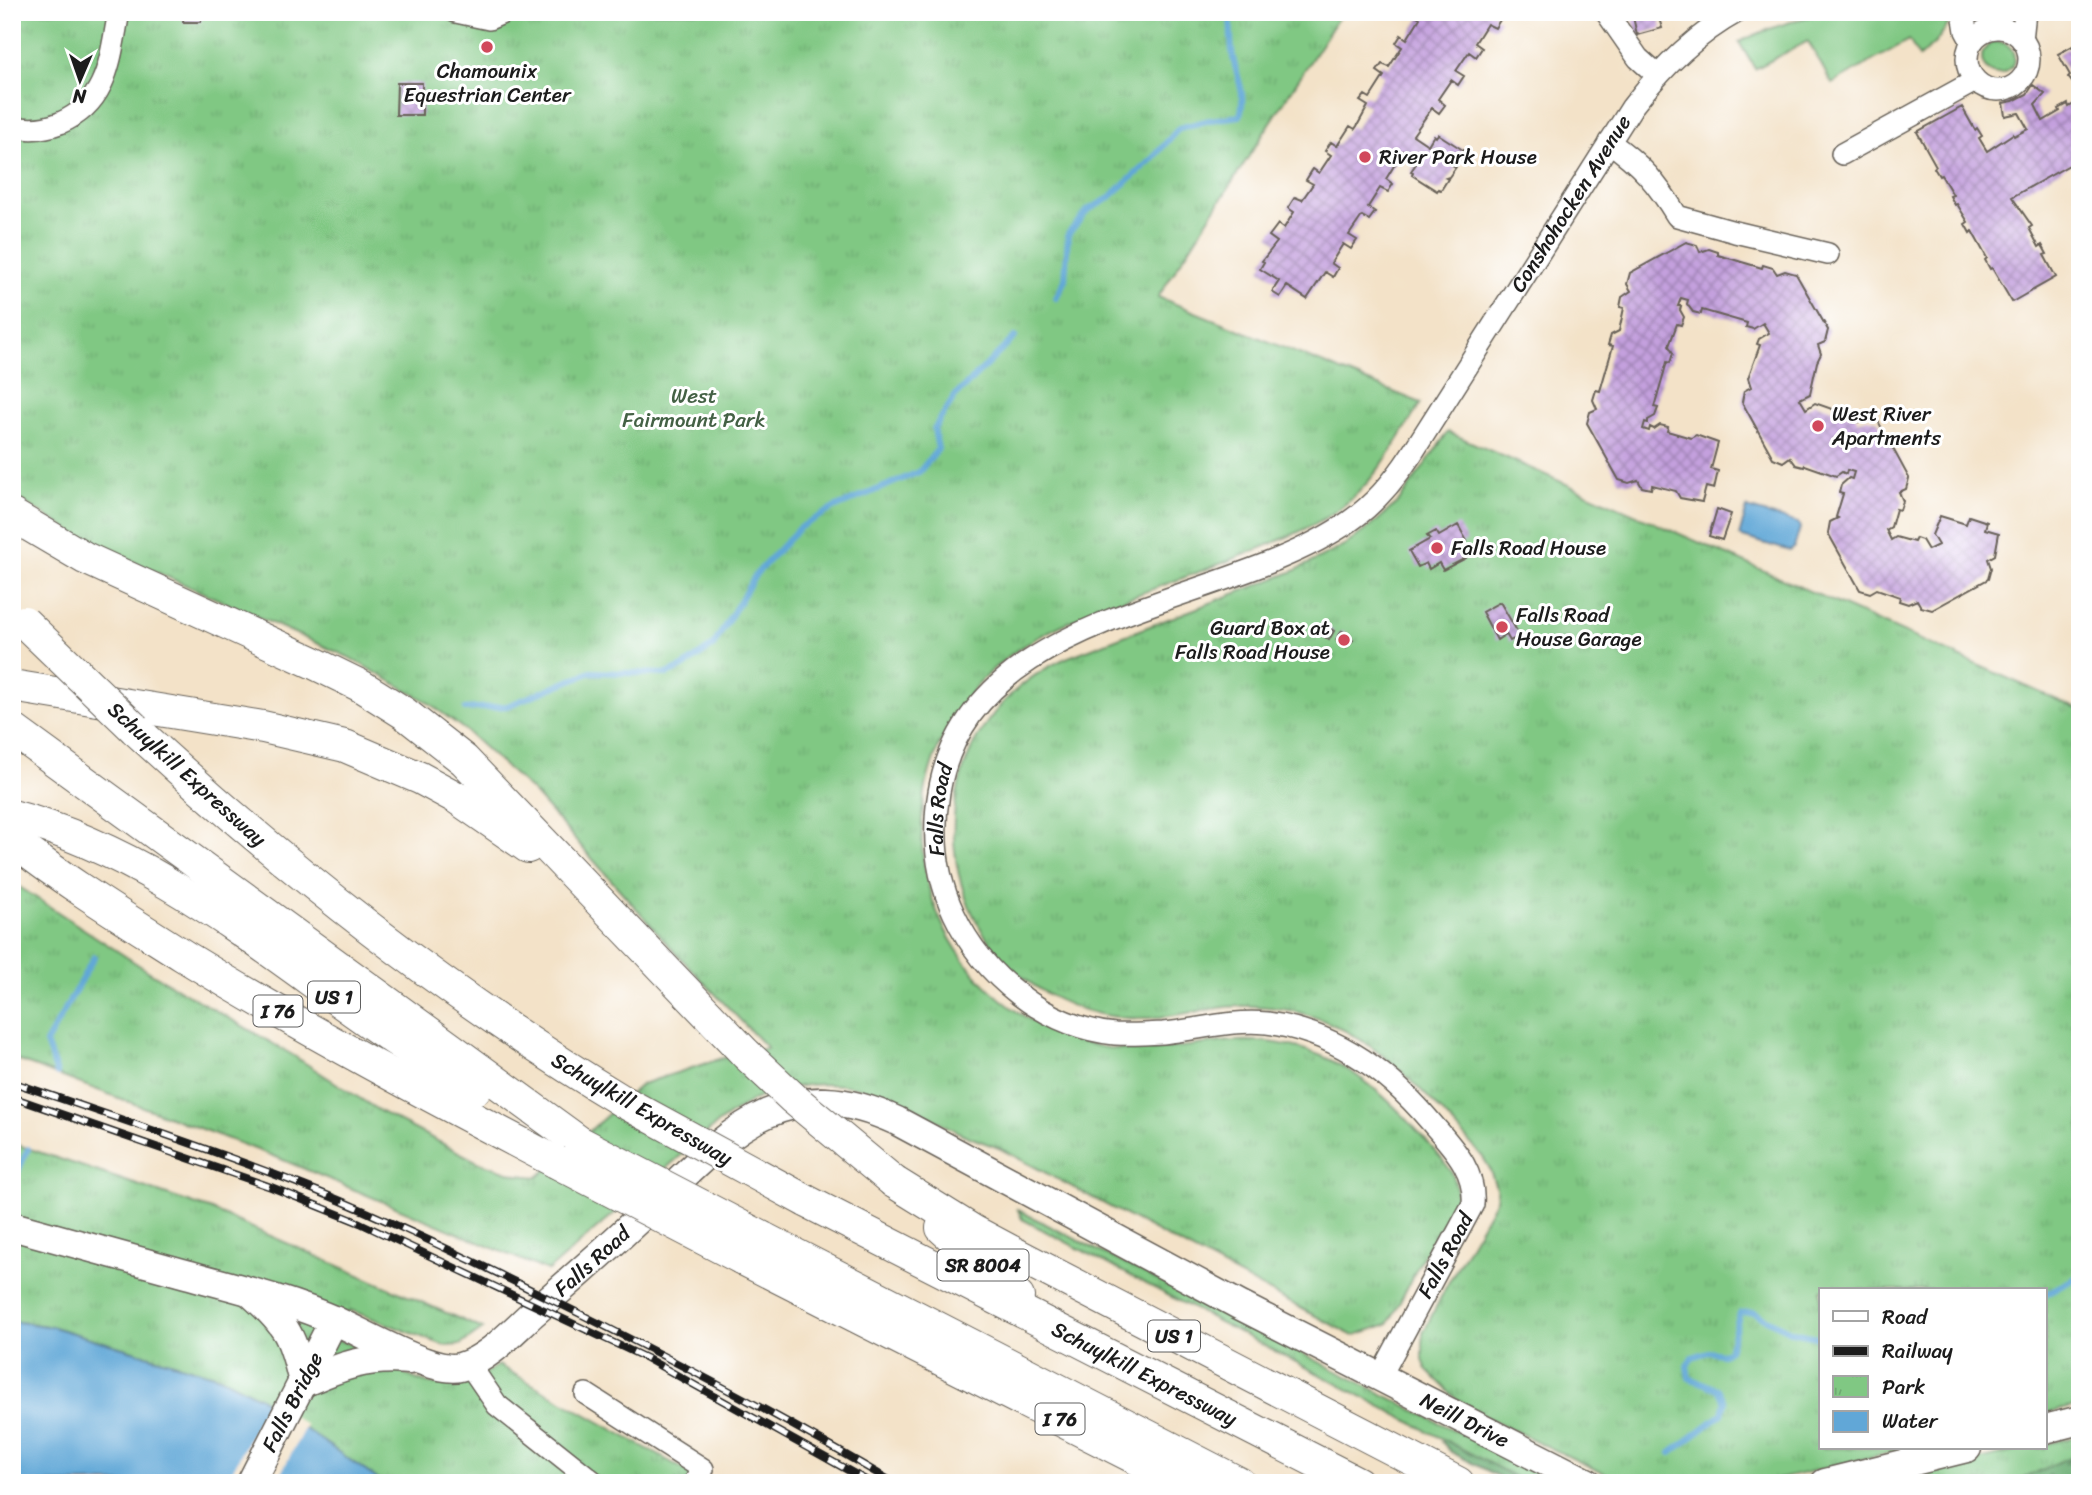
<svg xmlns="http://www.w3.org/2000/svg" width="2092" height="1495" font-family="Sriracha,sans-serif">
<defs>
<pattern id="forest-firs" width="22" height="20" patternUnits="userSpaceOnUse" patternTransform="scale(1.75)"><rect width="22" height="20" fill="#68ac71"/><path d="M5 1l3.5 6h-7zM16 11l3.5 6h-7z" fill="#558b5c"/></pattern>
<pattern id="park-tufts" width="24" height="20" patternUnits="userSpaceOnUse" patternTransform="scale(1.75)"><rect width="24" height="20" fill="#80c883"/><path d="M3 7l-1-3M5 7V3M7 7l1-3M15 17l-1-3M17 17v-4M19 17l1-3" fill="none" stroke="#6eab71"/></pattern>
<pattern id="building-cross-hatch" width="8" height="8" patternUnits="userSpaceOnUse" patternTransform="scale(1.75)"><rect width="8" height="8" fill="#c4a0de"/><path d="M0 0l8 8M0 8l8-8" fill="none" stroke="#9e82b3"/></pattern>
</defs>
<rect width="100%" height="100%" fill="#fff"/>
<filter id="ink" filterUnits="userSpaceOnUse"><feTurbulence type="fractalNoise" baseFrequency=".0143" numOctaves="2"/><feDisplacementMap in="SourceGraphic" scale="14" xChannelSelector="R" yChannelSelector="G"/><feConvolveMatrix kernelMatrix="1 2 1 2 8 2 1 2 1" color-interpolation-filters="sRGB"/></filter>
<filter id="wash" filterUnits="userSpaceOnUse"><feTurbulence type="fractalNoise" baseFrequency=".00686" numOctaves="4" result="noise"/><feDisplacementMap in="SourceGraphic" scale="28" xChannelSelector="R" yChannelSelector="G"/><feGaussianBlur stdDeviation="1.57" result="paint"/><feColorMatrix in="noise" values="0 0 0 0 0 0 0 0 0 0 0 0 0 0 0 0 0 1.4 0 .05"/><feComposite in="paint" operator="in"/></filter>
<g filter="url(#wash)">
<rect width="100%" height="100%" fill="#f3e2c8"/>
<!-- green -->
<path fill="#80c883" stroke="#4e7250" stroke-width="2" d="M 1830,12 L 1952,12 L 1953,18 L 1935,43 L 1919,57 L 1909,40 L 1832,84 L 1808,41 L 1755,69 L 1739,42 C 1769,28 1797,18 1830,12 Z
M1982 58a16 16 0 1 1 32 0a16 16 0 1 1-32 0Z"/>
<!-- forest -->
<path fill="url(#forest-firs)" stroke="#426446" stroke-width="2" d="M 1445,1436 L 1545,1483 L 1511,1483 L 1451,1452 L 1442,1442 Z
M 2080,1447 L 2080,1483 L 1914,1483 Z"/>
<!-- park -->
<path fill="url(#park-tufts)" stroke="#4e7250" stroke-width="2" d="M 12,12 L 1342,12 L 1158,297 L 1421,403 C 1397,441 1376,482 1339,509 C 1315,526 1288,537 1261,548 C 1217,566 1172,582 1128,598 C 1052,627 986,653 947,729 C 928,764 920,804 922,844 C 928,956 1022,1047 1134,1050 C 1181,1051 1229,1035 1276,1043 C 1343,1053 1388,1096 1430,1145 C 1442,1160 1457,1172 1456,1192 C 1456,1194 1455,1205 1454,1207 C 1449,1219 1438,1229 1432,1240 C 1416,1267 1404,1297 1388,1324 L 1353,1336 L 999,1148 C 984,1142 969,1138 954,1130 C 940,1123 927,1114 913,1107 C 868,1083 816,1077 768,1094 C 750,1100 733,1113 717,1124 L 548,1271 L 276,1157 L 12,1058 L 12,882 L 151,973 L 291,1054 L 381,1112 L 478,1162 L 517,1175 L 538,1177 L 642,1084 L 723,1058 L 767,1048 L 673,950 L 534,793 L 465,730 L 426,701 L 348,657 L 93,544 L 12,495 Z
M 1448,432 L 2080,710 L 2080,1405 L 2045,1414 L 2045,1290 L 1821,1290 L 1821,1448 L 1908,1448 L 1764,1483 L 1631,1483 L 1597,1470 L 1486,1417 L 1453,1396 L 1427,1370 L 1423,1360 L 1423,1333 L 1446,1287 L 1496,1200 L 1497,1191 L 1489,1167 L 1482,1156 C 1436,1106 1391,1049 1327,1022 C 1301,1011 1273,1006 1244,1006 C 1217,1006 1188,1014 1161,1017 C 1120,1022 1079,1013 1044,992 C 947,934 924,799 995,712 C 1014,688 1038,671 1066,658 L 1294,571 L 1344,546 L 1376,522 L 1400,500 Z
M 12,1143 L 209,1209 L 483,1329 L 460,1345 L 446,1346 L 350,1310 L 338,1340 C 349,1344 359,1347 369,1352 C 384,1359 396,1370 411,1377 C 440,1392 473,1385 498,1365 L 708,1483 L 383,1483 L 259,1397 L 220,1377 L 53,1327 L 12,1321 Z
M 1018,1210 L 1559,1483 L 1527,1483 L 1022,1219 Z
M 2080,1436 L 2080,1452 L 2014,1483 L 1886,1483 L 2028,1448 L 2045,1448 L 2045,1444 Z"/>
<!-- water -->
<path fill="#61a7d7" stroke="#3e627a" stroke-width="2" d="M 1747,508 L 1798,523 L 1800,528 L 1794,548 L 1790,551 L 1739,536 Z
M 12,1321 L 53,1327 L 220,1377 L 259,1397 L 383,1483 L 12,1483 Z"/>
<!-- pier -->
<path fill="#f3e2c8" d="M 269,1399 L 306,1425 L 276,1483 L 226,1483 Z"/>
<g fill="none" stroke-linecap="round" stroke-linejoin="round">
<!-- stream -->
<path stroke="#61a7d7" stroke-width="6" d="M 1056,298 L 1065,280 L 1068,234 L 1088,210 L 1108,199 L 1152,159 L 1179,128 L 1210,120 L 1240,116 C 1246,96 1239,82 1234,62 C 1230,47 1231,28 1230,12
M 465,709 L 507,706 L 591,672 L 667,674 L 683,667 L 713,646 L 756,574 L 799,528 L 834,508 L 919,472 L 938,449 L 934,429 L 955,396 L 1015,337
M 57,1074 L 46,1043 L 94,957
M 12,1184 L 28,1149
M 2045,1294 L 2080,1276
M 1671,1453 L 1722,1414 L 1725,1402 L 1718,1389 L 1689,1378 L 1687,1366 L 1692,1357 L 1708,1352 L 1723,1354 L 1729,1350 L 1740,1313 L 1753,1312 L 1792,1332 L 1821,1338"/>
</g>
<g id="blocks">
<!-- building -->
<path fill="url(#building-cross-hatch)" d="M 184,12 L 202,12 L 201,22 L 183,22 Z
M 1416,12 L 1495,12 L 1494,17 L 1500,20 L 1495,28 L 1487,24 L 1475,43 L 1482,48 L 1476,57 L 1469,52 L 1456,71 L 1464,76 L 1458,85 L 1451,80 L 1438,99 L 1445,105 L 1439,113 L 1432,108 L 1413,135 L 1428,145 L 1434,135 L 1436,137 L 1438,134 L 1463,150 L 1462,152 L 1464,154 L 1457,165 L 1454,166 L 1456,167 L 1449,177 L 1446,178 L 1448,179 L 1441,190 L 1438,189 L 1437,191 L 1412,175 L 1413,172 L 1411,171 L 1418,161 L 1403,151 L 1386,179 L 1393,184 L 1388,192 L 1380,188 L 1368,207 L 1375,212 L 1369,220 L 1362,216 L 1349,235 L 1357,240 L 1351,249 L 1343,244 L 1331,263 L 1338,268 L 1333,277 L 1325,272 L 1307,299 L 1287,286 L 1280,297 L 1272,292 L 1279,281 L 1260,269 L 1264,262 L 1262,261 L 1277,242 L 1269,236 L 1278,224 L 1284,228 L 1294,212 L 1288,208 L 1295,197 L 1302,200 L 1313,184 L 1306,180 L 1313,169 L 1319,173 L 1331,155 L 1325,151 L 1331,142 L 1337,146 L 1350,126 L 1355,129 L 1357,126 L 1368,106 L 1360,101 L 1365,95 L 1370,98 L 1384,76 L 1377,71 L 1382,64 L 1389,67 L 1402,47 L 1396,43 L 1401,35 L 1407,39 L 1420,18 L 1414,14 Z
M 1632,12 L 1657,12 L 1662,28 L 1637,35 Z
M 2080,42 L 2080,92 L 2068,77 L 2070,75 L 2058,54 Z
M 397,83 L 422,83 L 422,115 L 396,115 Z
M 2033,85 L 2045,94 L 2035,105 L 2043,121 L 2060,111 L 2059,109 L 2068,104 L 2069,107 L 2080,100 L 2080,159 L 2012,197 L 2032,226 L 2029,228 L 2039,247 L 2042,245 L 2047,254 L 2044,255 L 2056,277 L 2012,302 L 1992,268 L 1990,269 L 1985,260 L 1987,258 L 1972,231 L 1970,233 L 1965,224 L 1968,222 L 1957,204 L 1955,205 L 1950,196 L 1953,195 L 1941,175 L 1939,176 L 1934,168 L 1936,166 L 1917,132 L 1962,107 L 1975,130 L 1977,128 L 1982,136 L 1979,138 L 1987,151 L 2013,134 L 2014,136 L 2028,129 L 2019,113 L 2005,116 L 2003,103 L 2013,101 L 2027,94 Z
M 1686,242 L 1697,245 L 1700,252 L 1709,249 L 1718,252 L 1718,255 L 1762,268 L 1763,265 L 1773,268 L 1777,274 L 1785,271 L 1796,274 L 1828,330 L 1825,342 L 1818,345 L 1821,354 L 1817,362 L 1810,394 L 1800,399 L 1806,409 L 1815,403 L 1846,414 L 1854,414 L 1858,422 L 1867,418 L 1878,421 L 1909,478 L 1906,489 L 1899,492 L 1903,501 L 1900,510 L 1896,509 L 1891,527 L 1886,530 L 1891,540 L 1896,537 L 1914,542 L 1916,538 L 1922,540 L 1928,550 L 1938,545 L 1932,535 L 1940,516 L 1966,524 L 1969,516 L 1987,522 L 1985,529 L 1999,533 L 1995,555 L 1988,559 L 1991,568 L 1988,579 L 1932,610 L 1921,607 L 1917,600 L 1908,604 L 1899,601 L 1900,597 L 1877,589 L 1870,593 L 1860,590 L 1828,533 L 1830,522 L 1838,518 L 1836,517 L 1843,494 L 1839,493 L 1841,485 L 1849,478 L 1852,479 L 1854,472 L 1847,470 L 1846,474 L 1842,472 L 1836,476 L 1805,465 L 1804,467 L 1796,465 L 1790,457 L 1783,462 L 1773,458 L 1742,402 L 1744,391 L 1751,387 L 1748,378 L 1760,345 L 1757,344 L 1759,339 L 1769,333 L 1763,323 L 1753,329 L 1746,327 L 1747,323 L 1702,310 L 1701,314 L 1693,312 L 1687,304 L 1688,300 L 1681,298 L 1678,306 L 1681,306 L 1680,310 L 1684,317 L 1681,325 L 1677,324 L 1669,346 L 1673,353 L 1670,363 L 1667,362 L 1654,407 L 1658,408 L 1655,416 L 1648,420 L 1648,423 L 1645,422 L 1643,429 L 1649,431 L 1650,427 L 1654,429 L 1660,425 L 1668,427 L 1667,431 L 1691,438 L 1696,435 L 1718,443 L 1711,469 L 1718,471 L 1714,489 L 1706,487 L 1702,502 L 1680,498 L 1676,491 L 1652,485 L 1651,489 L 1642,487 L 1638,480 L 1629,483 L 1619,480 L 1587,423 L 1590,412 L 1597,409 L 1593,400 L 1596,390 L 1600,391 L 1613,346 L 1608,345 L 1611,335 L 1619,331 L 1624,308 L 1620,307 L 1622,297 L 1631,291 L 1627,284 L 1630,273 Z
M 1717,509 L 1731,514 L 1722,540 L 1709,536 Z
M 1458,525 L 1467,541 L 1459,545 L 1466,558 L 1443,570 L 1439,563 L 1429,569 L 1426,563 L 1418,567 L 1409,551 L 1430,539 L 1427,536 L 1436,531 L 1439,536 Z
M 1500,602 L 1520,636 L 1510,641 L 1506,634 L 1497,640 L 1482,612 Z
M 1327,627 L 1334,631 L 1329,640 L 1322,635 Z
M 1342,631 L 1353,640 L 1346,648 L 1336,640 Z"/>
</g>
</g>
<g filter="url(#ink)">
<use href="#blocks" fill-opacity="0" stroke="#676158" stroke-width="2"/>
<g fill="none" stroke-linecap="round" stroke-linejoin="round">
<defs>
<g id="minor">
<path d="M 456,12 L 489,19 L 505,12"/>
<path d="M 1606,12 L 1638,58 L 1658,76"/>
<path d="M 1963,12 L 1966,31 L 1972,42"/>
<circle cx="1998" cy="59" r="31"/>
<path d="M 2022,40 L 2025,12"/>
<path d="M 12,126 C 29,131 44,129 60,123 C 109,102 110,57 119,12"/>
<path d="M 1609,142 C 1641,164 1657,183 1677,216 L 1735,232 L 1828,254"/>
<path d="M 1842,154 L 1975,81"/>
<path d="M 469,1364 L 497,1405 L 595,1483"/>
<path id="s1" d="M 1380,1377 L 1473,1204 C 1476,1169 1451,1146 1430,1121 C 1387,1070 1335,1032 1267,1023 C 1233,1019 1197,1030 1163,1033 C 1147,1034 1131,1035 1115,1034 C 1045,1027 983,976 954,914 C 936,876 932,834 939,792 C 971,607 1223,610 1350,521 C 1376,503 1394,481 1411,455 L 1632,107 C 1661,69 1695,35 1737,12"/>
<path d="M 586,1394 L 703,1469 L 694,1483"/>
</g>
<g id="major">
<path id="s2" d="M 12,1226 C 70,1242 128,1258 186,1274 C 237,1288 289,1300 338,1322 C 365,1334 434,1374 460,1367 C 487,1360 512,1332 532,1314 C 571,1281 609,1247 647,1211 C 725,1137 781,1067 897,1121 L 1239,1305 L 1588,1483"/>
<path d="M 252,1294 C 288,1326 293,1337 303,1383"/>
<path d="M 303,1383 C 341,1366 367,1356 410,1360"/>
<path d="M 2045,1429 L 2080,1420"/>
<path id="s3" d="M 251,1483 L 334,1320"/>
<path d="M 1825,1483 L 1967,1448"/>
</g>
<g id="highway">
<path d="M 12,515 L 85,558 L 314,663 L 361,686 L 404,713 L 464,760 L 746,1054"/>
<path d="M 12,686 L 263,727 L 345,746 L 420,778 L 457,798 L 528,847"/>
<path d="M 12,729 L 579,1142"/>
<path d="M 135,729 C 285,868 448,996 624,1102"/>
<path d="M 12,816 C 189,862 318,1003 475,1089"/>
<path d="M 12,840 C 67,883 126,919 184,956 C 305,1030 430,1096 556,1162"/>
<path d="M 894,1182 L 973,1231 L 1016,1254 L 1458,1483"/>
<path id="s4" d="M 806,1201 L 1358,1483"/>
<path d="M 942,1228 L 1018,1297"/>
<path d="M 763,1238 L 1239,1483"/>
<path d="M 741,1258 L 1185,1483"/>
</g>
</defs>
<!-- minor casing -->
<use href="#minor" stroke="#676158" stroke-width="24"/>
<!-- major casing -->
<use href="#major" stroke="#676158" stroke-width="31"/>
<!-- highway casing -->
<use href="#highway" stroke="#676158" stroke-width="34"/>
<!-- minor -->
<use href="#minor" stroke="#fff" stroke-width="21"/>
<!-- major -->
<use href="#major" stroke="#fff" stroke-width="28"/>
<!-- highway -->
<use href="#highway" stroke="#fff" stroke-width="32"/>
<defs>
<path id="rail" d="M 12,1082 C 114,1117 217,1151 317,1191 C 396,1223 472,1261 548,1298 C 666,1356 781,1416 894,1483
M 12,1097 L 271,1187 L 360,1223 L 646,1358 L 871,1483"/>
</defs>
<!-- rail casing -->
<use href="#rail" stroke="#1c1c1c" stroke-width="8"/>
<!-- rail -->
<use href="#rail" stroke="#fff" stroke-width="5" stroke-dasharray="16" stroke-linecap="butt"/>
<defs>
<path id="highway-bridge" d="M 24,622 L 135,729
M 746,1054 L 794,1099 L 894,1182
M 624,1102 L 806,1201
M 579,1142 L 763,1238
M 556,1162 L 741,1258"/>
</defs>
<!-- highway-bridge casing -->
<use href="#highway-bridge" stroke="#676158" stroke-width="34" stroke-linecap="butt"/>
<!-- highway-bridge -->
<use href="#highway-bridge" stroke="#fff" stroke-width="32"/>
</g>
</g>
<!-- markers -->
<g fill="#d1495b" stroke="#fff" stroke-width="2.5">
<circle cx="487" cy="47" r="7"/>
<circle cx="1365" cy="157" r="7"/>
<circle cx="1818" cy="426" r="7"/>
<circle cx="1437" cy="548" r="7"/>
<circle cx="1502" cy="627" r="7"/>
<circle cx="1344" cy="640" r="7"/>
</g>
<g text-anchor="middle" stroke-width="6" stroke-linejoin="round" paint-order="stroke">
<!-- shield labels -->
<g fill="#fff" stroke="#606060" stroke-width="2">
<rect x="308" y="981.5" width="52" height="31" rx="5"/>
<rect x="253.5" y="995.5" width="49" height="31" rx="5"/>
<rect x="937.5" y="1249.5" width="91" height="31" rx="5"/>
<rect x="1148" y="1320.5" width="52" height="31" rx="5"/>
<rect x="1035.5" y="1403.5" width="49" height="31" rx="5"/>
</g>
<g font-size="19" font-weight="bold" fill="#1c1c1c">
<text x="334" y="1004">US 1</text>
<text x="278" y="1018">I 76</text>
<text x="983" y="1272">SR 8004</text>
<text x="1174" y="1343">US 1</text>
<text x="1060" y="1426">I 76</text>
</g>
<!-- poi labels -->
<g font-size="21" fill="#1c1c1c" stroke="#fff" text-anchor="start">
<text x="487" y="78" text-anchor="middle">Chamounix<tspan x="487" dy="24">Equestrian Center</tspan></text>
<text x="1379" y="164">River Park House</text>
<text x="1832" y="421">West River<tspan x="1832" dy="24">Apartments</tspan></text>
<text x="1451" y="555">Falls Road House</text>
<text x="1516" y="622">Falls Road<tspan x="1516" dy="24">House Garage</tspan></text>
<text x="1330" y="635" text-anchor="end">Guard Box at<tspan x="1330" dy="24">Falls Road House</tspan></text>
</g>
<!-- street labels -->
<g font-size="21" fill="#1c1c1c" stroke="#fff">
<text dy="7" stroke="none"><textPath href="#s1" startOffset="1878">Conshohocken Avenue</textPath></text>
<text transform="translate(187 774) rotate(42)" y="7">Schuylkill Expressway</text>
<text dy="7" stroke="none"><textPath href="#s1" startOffset="957">Falls Road</textPath></text>
<text transform="translate(642 1109) rotate(30)" y="7">Schuylkill Expressway</text>
<text dy="7" stroke="none"><textPath href="#s1" startOffset="138">Falls Road</textPath></text>
<text dy="7" stroke="none"><textPath href="#s2" startOffset="642">Falls Road</textPath></text>
<text dy="7" stroke="none"><textPath href="#s4" startOffset="380">Schuylkill Expressway</textPath></text>
<text dy="7" stroke="none"><textPath href="#s3" startOffset="91">Falls Bridge</textPath></text>
<text dy="7" stroke="none"><textPath href="#s2" startOffset="1648">Neill Drive</textPath></text>
</g>
<!-- park labels -->
<g font-size="21" fill="#446145" stroke="#fff">
<text x="694" y="403">West<tspan x="694" dy="24">Fairmount Park</tspan></text>
</g>
</g>
<!-- margin -->
<rect width="2092" height="1495" fill="none" stroke="#fff" stroke-width="42"/>
<!-- legend -->
<rect x="1819" y="1288" width="228" height="161" fill="#ffffff" stroke="#a4a4a4" stroke-width="2"/>
<rect x="1833" y="1311" width="35" height="10" fill="#ffffff" stroke="#a4a4a4" stroke-width="2"/>
<text x="1882" y="1324" font-size="21" fill="#1c1c1c">Road</text>
<rect x="1833" y="1346" width="35" height="10" fill="#1c1c1c" stroke="#a4a4a4" stroke-width="2"/>
<text x="1882" y="1358" font-size="21" fill="#1c1c1c">Railway</text>
<rect x="1833" y="1376" width="35" height="21" fill="url(#park-tufts)" stroke="#a4a4a4" stroke-width="2"/>
<text x="1882" y="1394" font-size="21" fill="#1c1c1c">Park</text>
<rect x="1833" y="1411" width="35" height="21" fill="#61a7d7" stroke="#a4a4a4" stroke-width="2"/>
<text x="1882" y="1428" font-size="21" fill="#1c1c1c">Water</text>
<!-- north arrow -->
<g transform="translate(80 80) rotate(182)" stroke="#ffffff" stroke-width="5" paint-order="stroke">
<path d="M0-5L12 26L0 18L-12 26Z" fill="#1c1c1c"/>
<text y="-10" font-size="19" font-weight="bold" text-anchor="middle" fill="#1c1c1c">N</text>
</g>
</svg>
